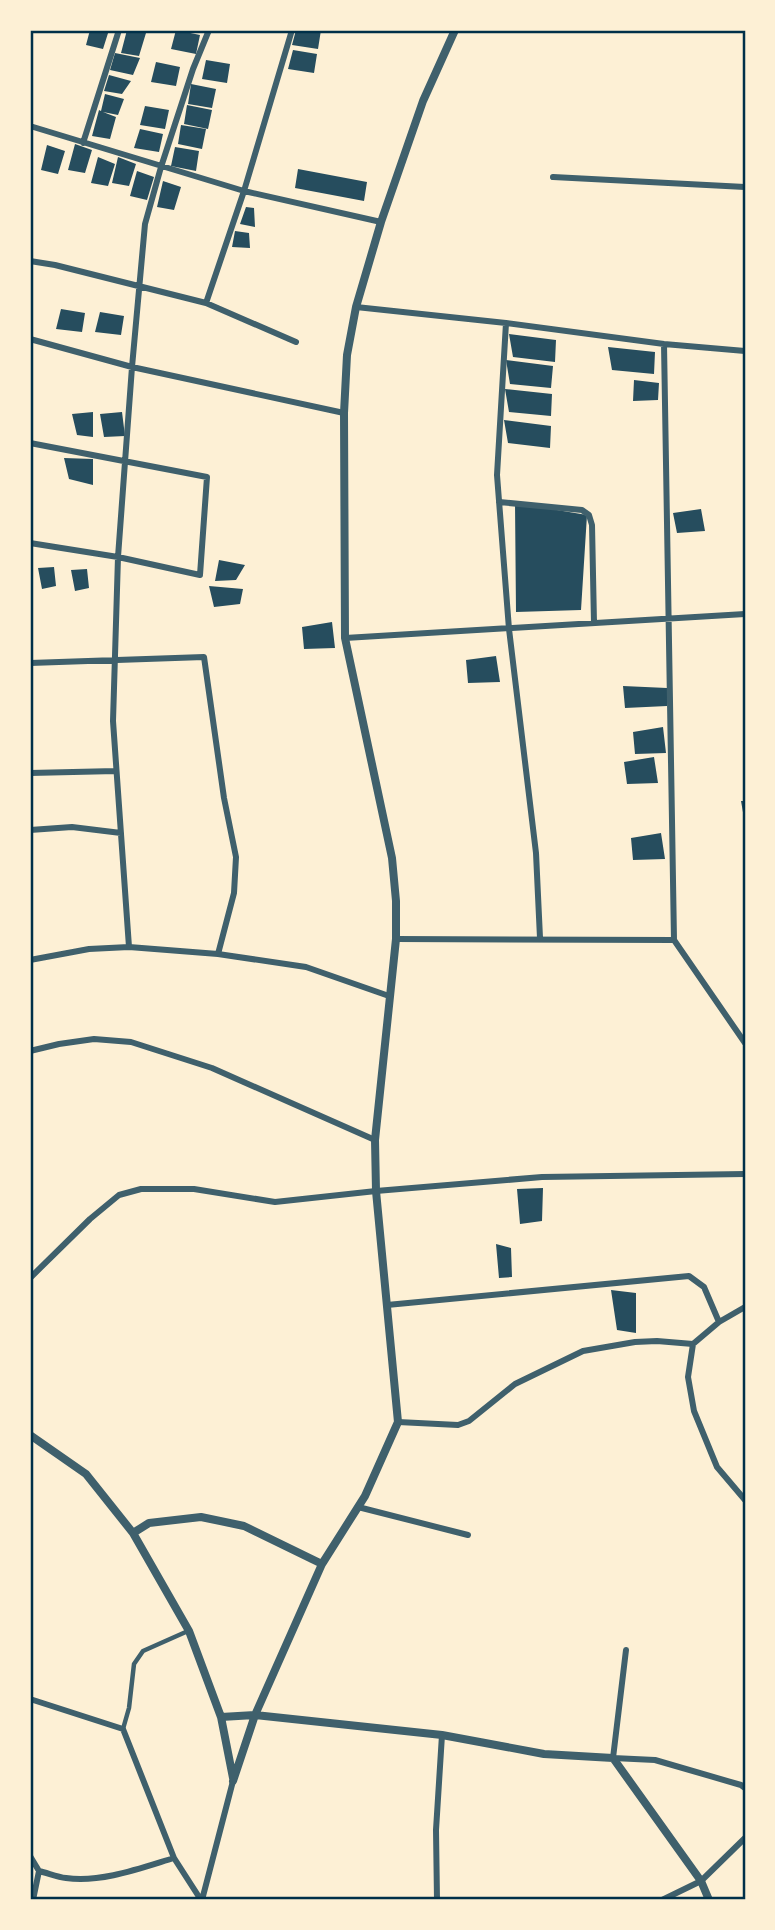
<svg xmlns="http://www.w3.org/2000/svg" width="775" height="1930" font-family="'PT Sans Narrow',sans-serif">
<rect width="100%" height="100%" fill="#fdf0d5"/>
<!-- building -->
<path fill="#264d5e" d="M 90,30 L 109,30 L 103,49 L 86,45 Z
M 127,30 L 135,30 L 146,33 L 139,56 L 121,53 Z
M 176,30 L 200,35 L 196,54 L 171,49 Z
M 296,30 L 321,30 L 318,49 L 292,45 Z
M 293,50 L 317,54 L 314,73 L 288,69 Z
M 115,53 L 140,58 L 133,75 L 110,70 Z
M 206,60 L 230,64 L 227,83 L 202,79 Z
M 156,62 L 180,67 L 176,86 L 151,82 Z
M 109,75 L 131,81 L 122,94 L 104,91 Z
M 191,84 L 216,89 L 212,108 L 188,104 Z
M 105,94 L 124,99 L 118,115 L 103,112 L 116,117 L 110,139 L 92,136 L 99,110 L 101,111 Z
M 187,105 L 212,110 L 208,129 L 184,124 Z
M 145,106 L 169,110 L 165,129 L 140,125 Z
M 181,125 L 206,129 L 202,149 L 178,144 Z
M 140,129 L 163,134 L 159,152 L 134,148 Z
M 75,144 L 92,150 L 85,173 L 68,170 Z
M 47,145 L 65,151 L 58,174 L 41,170 Z
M 175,147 L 199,151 L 196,171 L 171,166 Z
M 98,157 L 115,164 L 108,186 L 91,183 Z
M 118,157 L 136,164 L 129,186 L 112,183 Z
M 298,169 L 367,182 L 364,201 L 295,188 Z
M 137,171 L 154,177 L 147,200 L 130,196 Z
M 163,181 L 181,187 L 174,210 L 157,207 Z
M 246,207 L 254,208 L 255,227 L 240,224 Z
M 235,231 L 249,233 L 250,248 L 232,247 Z
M 61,309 L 85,313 L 82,332 L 56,329 Z
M 100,312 L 124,316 L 121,335 L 95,332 Z
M 509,334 L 556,340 L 555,362 L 513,357 Z
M 608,347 L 655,352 L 654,374 L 612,370 Z
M 506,360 L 553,366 L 551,388 L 510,384 Z
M 634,380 L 659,383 L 658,400 L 633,401 Z
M 505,389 L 552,394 L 551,416 L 509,412 Z
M 93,412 L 93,437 L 77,435 L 72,414 Z
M 122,412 L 125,436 L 104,437 L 100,414 Z
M 504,420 L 551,426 L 550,448 L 508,443 Z
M 64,458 L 93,459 L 93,485 L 69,479 Z
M 515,503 L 587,515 L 581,610 L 516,612 Z
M 701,509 L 705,531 L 677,533 L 673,513 Z
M 219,560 L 245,565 L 236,580 L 215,581 Z
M 54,567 L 56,586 L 42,589 L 38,568 Z
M 87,569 L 89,588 L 75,591 L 71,570 Z
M 209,586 L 243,589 L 240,604 L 214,607 Z
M 332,622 L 335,648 L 304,649 L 302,627 Z
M 496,656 L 500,682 L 468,683 L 466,660 Z
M 623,686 L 667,688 L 667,706 L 625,708 Z
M 663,727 L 666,753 L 635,754 L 633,732 Z
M 654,757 L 658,783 L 627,784 L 624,762 Z
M 741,801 L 745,801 L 745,818 L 744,818 Z
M 661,833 L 665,859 L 633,860 L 631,838 Z
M 543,1188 L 542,1221 L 520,1224 L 517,1189 Z
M 496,1244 L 511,1248 L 512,1277 L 499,1278 Z
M 611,1290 L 636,1293 L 636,1333 L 617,1330 Z"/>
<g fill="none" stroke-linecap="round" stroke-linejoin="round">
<!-- pedestrian -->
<path stroke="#3f606c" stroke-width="4.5" d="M 123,1729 L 129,1708 L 134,1664 L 143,1651 L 188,1631"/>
<!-- minor -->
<path stroke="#3f606c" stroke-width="6" d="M 30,31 L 30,30
M 30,126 L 244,191 L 381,222
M 83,143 L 119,30
M 553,177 L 745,187
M 30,261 L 55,265 L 206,303 L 296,342
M 206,303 L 244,191 L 292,30
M 356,307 L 506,323 L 664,344 L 745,351
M 506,323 L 497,475 L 509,629 L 536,853 L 540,938
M 30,339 L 132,367 L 344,413
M 664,344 L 674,940 L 745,1043
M 30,443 L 207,477 L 200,575 L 118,557 L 30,543
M 499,502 L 582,510 L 589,515 L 592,525 L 594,623
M 345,638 L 745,614
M 30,663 L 204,657 L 224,798 L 236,857 L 234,893 L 218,954
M 30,773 L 116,771
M 30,830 L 72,827 L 121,833
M 396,939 L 674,940
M 129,947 L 113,721 L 118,557 L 132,367 L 145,224 L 161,167 L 193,69 L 209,30
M 30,960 L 89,949 L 129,947 L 218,954 L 306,967 L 389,996
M 30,1051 L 59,1044 L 94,1039 L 131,1042 L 212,1068 L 375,1140
M 30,1278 L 90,1219 L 119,1195 L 141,1189 L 194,1189 L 275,1202 L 376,1191 L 542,1177 L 745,1174
M 387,1305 L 689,1276 L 704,1287 L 719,1322
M 693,1344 L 688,1377 L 694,1411 L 717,1467 L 745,1500
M 693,1344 L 719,1322 L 745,1307
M 398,1422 L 458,1425 L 469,1421 L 515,1384 L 583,1351 L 635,1342 L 657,1341 L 693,1344
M 358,1507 L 468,1535
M 626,1650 L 613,1758 L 655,1760 L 741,1785 L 745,1788
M 30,1699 L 123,1729 L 174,1858 L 201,1900
M 30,1856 L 39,1871
M 39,1871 C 48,1873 57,1877 66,1878 C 101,1883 141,1868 174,1858
M 33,1900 L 39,1871
M 202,1900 L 233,1781
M 437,1900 L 436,1830 L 442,1735
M 662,1900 L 701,1881 L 745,1838"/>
<!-- tertiary -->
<path stroke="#3f606c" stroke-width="8" d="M 30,1435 L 86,1474 L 133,1533 L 189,1631 L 221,1717 L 233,1778
M 133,1533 L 149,1523 L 201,1517 L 244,1526 L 322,1564
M 221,1717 L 255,1715 L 442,1735 L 544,1754 L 613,1758 L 701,1881 L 709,1900
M 233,1781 L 255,1715 L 322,1564 L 365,1496 L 398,1422 L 376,1191 L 375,1140 L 396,939 L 396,901 L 392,858 L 345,638 L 344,413 L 347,355 L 356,307 L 381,222 L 423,101 L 455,30"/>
</g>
<!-- border -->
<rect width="775" height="1930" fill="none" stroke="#fdf0d5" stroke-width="63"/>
<rect x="32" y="32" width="712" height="1866" fill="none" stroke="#003049" stroke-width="2.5"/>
</svg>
